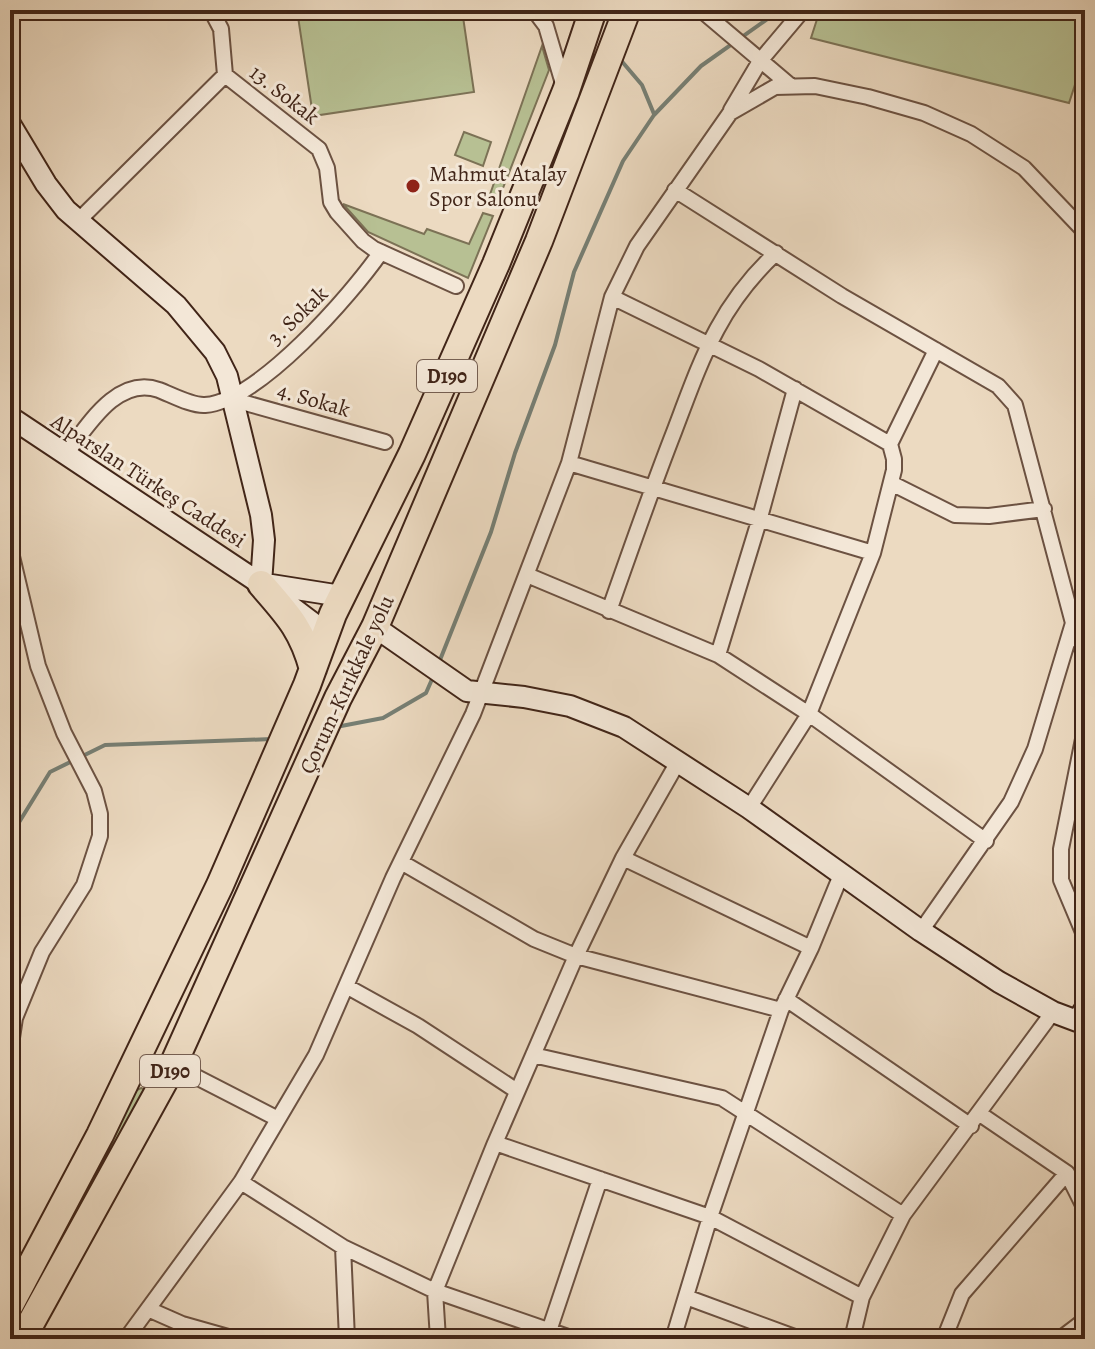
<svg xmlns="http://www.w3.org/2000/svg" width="1095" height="1349" font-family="Alegreya,serif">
<rect width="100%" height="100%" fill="#ecdac1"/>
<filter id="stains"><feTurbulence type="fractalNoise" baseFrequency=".0025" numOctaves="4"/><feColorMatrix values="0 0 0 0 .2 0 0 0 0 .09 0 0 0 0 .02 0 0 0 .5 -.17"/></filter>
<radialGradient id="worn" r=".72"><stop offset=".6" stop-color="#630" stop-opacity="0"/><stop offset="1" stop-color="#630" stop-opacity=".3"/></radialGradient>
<!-- green -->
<path fill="#b7c093" stroke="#7c7256" stroke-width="2" d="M 297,10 L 462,10 L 474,92 L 313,116 Z
M 820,10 L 1085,10 L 1085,54 L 1069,103 L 811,38 Z
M 542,46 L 549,70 L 496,206 L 487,203 Z
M 464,132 L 491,142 L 483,166 L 455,155 Z
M 343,204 L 424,234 L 427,229 L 469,244 L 483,213 L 493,216 L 468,278 L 368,232 Z
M 141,1088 L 146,1090 L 10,1339 L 10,1324 L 135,1091 Z"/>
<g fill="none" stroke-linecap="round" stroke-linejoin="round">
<!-- stream -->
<path stroke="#767f74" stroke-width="4" d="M 619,58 L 642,85 L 654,114
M 438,665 L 491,532 L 515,453 L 555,345 L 574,272 L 623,161 L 654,115 L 701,66 L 780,10
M 336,727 L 383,718 L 426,693 L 433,677
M 10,837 L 50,772 L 105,745 L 272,739"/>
<defs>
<path id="street" d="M 211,10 L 221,29 L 225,75 L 319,149 L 327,168 L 331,202 L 337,212 L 363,241 L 374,249 L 456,286
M 534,10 L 546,26 L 564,87
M 701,10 L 792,87
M 731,110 L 760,61 L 803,10
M 675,190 L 842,296 L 998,386 L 1015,405 L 1073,623 L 1085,657
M 78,221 L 225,75
M 612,297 L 759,369 L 890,444
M 231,399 L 385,442
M 66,454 C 87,427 117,375 159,390 C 172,395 192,406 205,405 C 259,401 351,295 381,252
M 569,463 L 873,553
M 891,483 L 955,515 L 989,516 L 1044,509
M 10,548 L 38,666 L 64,733 L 94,791 L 100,814 L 100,836 L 84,885 L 42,952 L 15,1018 L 10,1051
M 527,575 L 718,655 L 809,714 L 986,841
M 609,611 C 630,551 651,491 674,432 C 701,361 718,307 776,253
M 718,655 L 759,521 L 795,389
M 1085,729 L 1061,849 L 1061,880 L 1085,937
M 749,808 L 809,714 L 873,553 L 894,470 L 894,459 L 890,444 L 936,350
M 623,858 L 811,948
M 401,862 L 534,939 L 576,956 L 781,1010
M 921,931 L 1011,802 L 1035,749 L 1073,623
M 346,986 L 418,1026 L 517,1091
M 786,999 L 971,1126
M 533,1055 L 722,1098 L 903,1215
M 173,1065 L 278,1119
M 980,1114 L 1067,1173 L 1085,1209
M 495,1143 L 710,1217 L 862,1297
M 241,1182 L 343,1247 L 435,1291 L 574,1339
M 343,1247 L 347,1339
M 686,1297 L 800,1339
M 148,1309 L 182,1324 L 235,1339
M 549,1331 L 600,1179
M 126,1339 L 241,1182 L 316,1055 L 393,878 L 473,714 L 569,463 L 612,297 L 637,246 L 730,113 L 775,87 L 815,86 L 868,97 L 924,113 L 971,134 L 1024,168 L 1085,232
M 438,1339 L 435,1291 L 495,1143 L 576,956 L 623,858 L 679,760
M 673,1339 L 710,1217 L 781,1010 L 811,948 L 841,875
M 852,1339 L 862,1297 L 903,1215 L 1053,1012
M 944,1339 L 962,1294 L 1067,1173
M 1060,1339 L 1085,1320"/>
<path id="secondary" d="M 10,124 L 46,184 L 66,210 L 176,305 L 215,352 L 227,376 L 261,515 L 264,540 L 261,584
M 10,417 L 261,584 L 326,633
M 265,584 L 341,596
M 375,627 L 467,691 L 524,697 L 570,706 L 624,727 L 749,808 L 921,931 L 999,982 L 1053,1012 L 1077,1021 L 1085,1009"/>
<path id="highway" d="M 261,584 C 288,615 302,629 313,669
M 10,1305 L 100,1135 L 220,885 L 307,685 L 333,614 L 412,454 L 496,264 L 566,91 L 593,10
M 22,1339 L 173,1065 L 338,698 L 375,627 L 539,241 L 627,10"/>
</defs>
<!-- street casing -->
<use href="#street" stroke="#6c5242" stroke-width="18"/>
<!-- secondary casing -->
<use href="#secondary" stroke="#412518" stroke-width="24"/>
<!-- highway casing -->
<use href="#highway" stroke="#412518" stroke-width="30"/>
<!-- street -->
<use href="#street" stroke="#f3e7d7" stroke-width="14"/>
<!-- secondary -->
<use href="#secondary" stroke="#f3e7d7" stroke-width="20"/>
<!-- highway -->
<use href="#highway" stroke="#ecdac1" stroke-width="26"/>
</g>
<!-- markers -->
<circle fill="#8f2418" stroke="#f3e7d7" stroke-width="3" cx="413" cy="186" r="8"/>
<g text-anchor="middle" stroke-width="6" stroke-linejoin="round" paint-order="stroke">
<!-- shield labels -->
<g fill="#f3e7d7" stroke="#765f51" stroke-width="2">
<rect x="417" y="360" width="60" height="32" rx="6"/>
<rect x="140" y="1055" width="60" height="32" rx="6"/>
</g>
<g font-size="20" font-weight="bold" fill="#412518">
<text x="447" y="383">D190</text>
<text x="170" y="1078">D190</text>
</g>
<!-- street labels -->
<g font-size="22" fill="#412518" stroke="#f3e7d7">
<text transform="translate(285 94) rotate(38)" y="8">13. Sokak</text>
<text transform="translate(297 315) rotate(-44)" y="8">3. Sokak</text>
<text transform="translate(314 399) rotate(16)" y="8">4. Sokak</text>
<text transform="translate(149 480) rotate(33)" y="8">Alparslan Türkeş Caddesi</text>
<text transform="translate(346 684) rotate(-65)" y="8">Çorum-Kırıkkale yolu</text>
</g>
<!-- poi labels -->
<g font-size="22" fill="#412518" stroke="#f3e7d7" text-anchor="start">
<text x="429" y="181">Mahmut Atalay<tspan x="429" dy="25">Spor Salonu</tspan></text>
</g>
</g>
<!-- margin -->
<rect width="1095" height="1349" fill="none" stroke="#ecdac1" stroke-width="40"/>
<rect x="12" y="12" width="1071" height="1325" fill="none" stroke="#412518" stroke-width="4"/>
<rect x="20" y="20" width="1055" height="1309" fill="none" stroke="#412518" stroke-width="2"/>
<rect width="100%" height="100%" filter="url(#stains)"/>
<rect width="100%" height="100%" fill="url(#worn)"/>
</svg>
